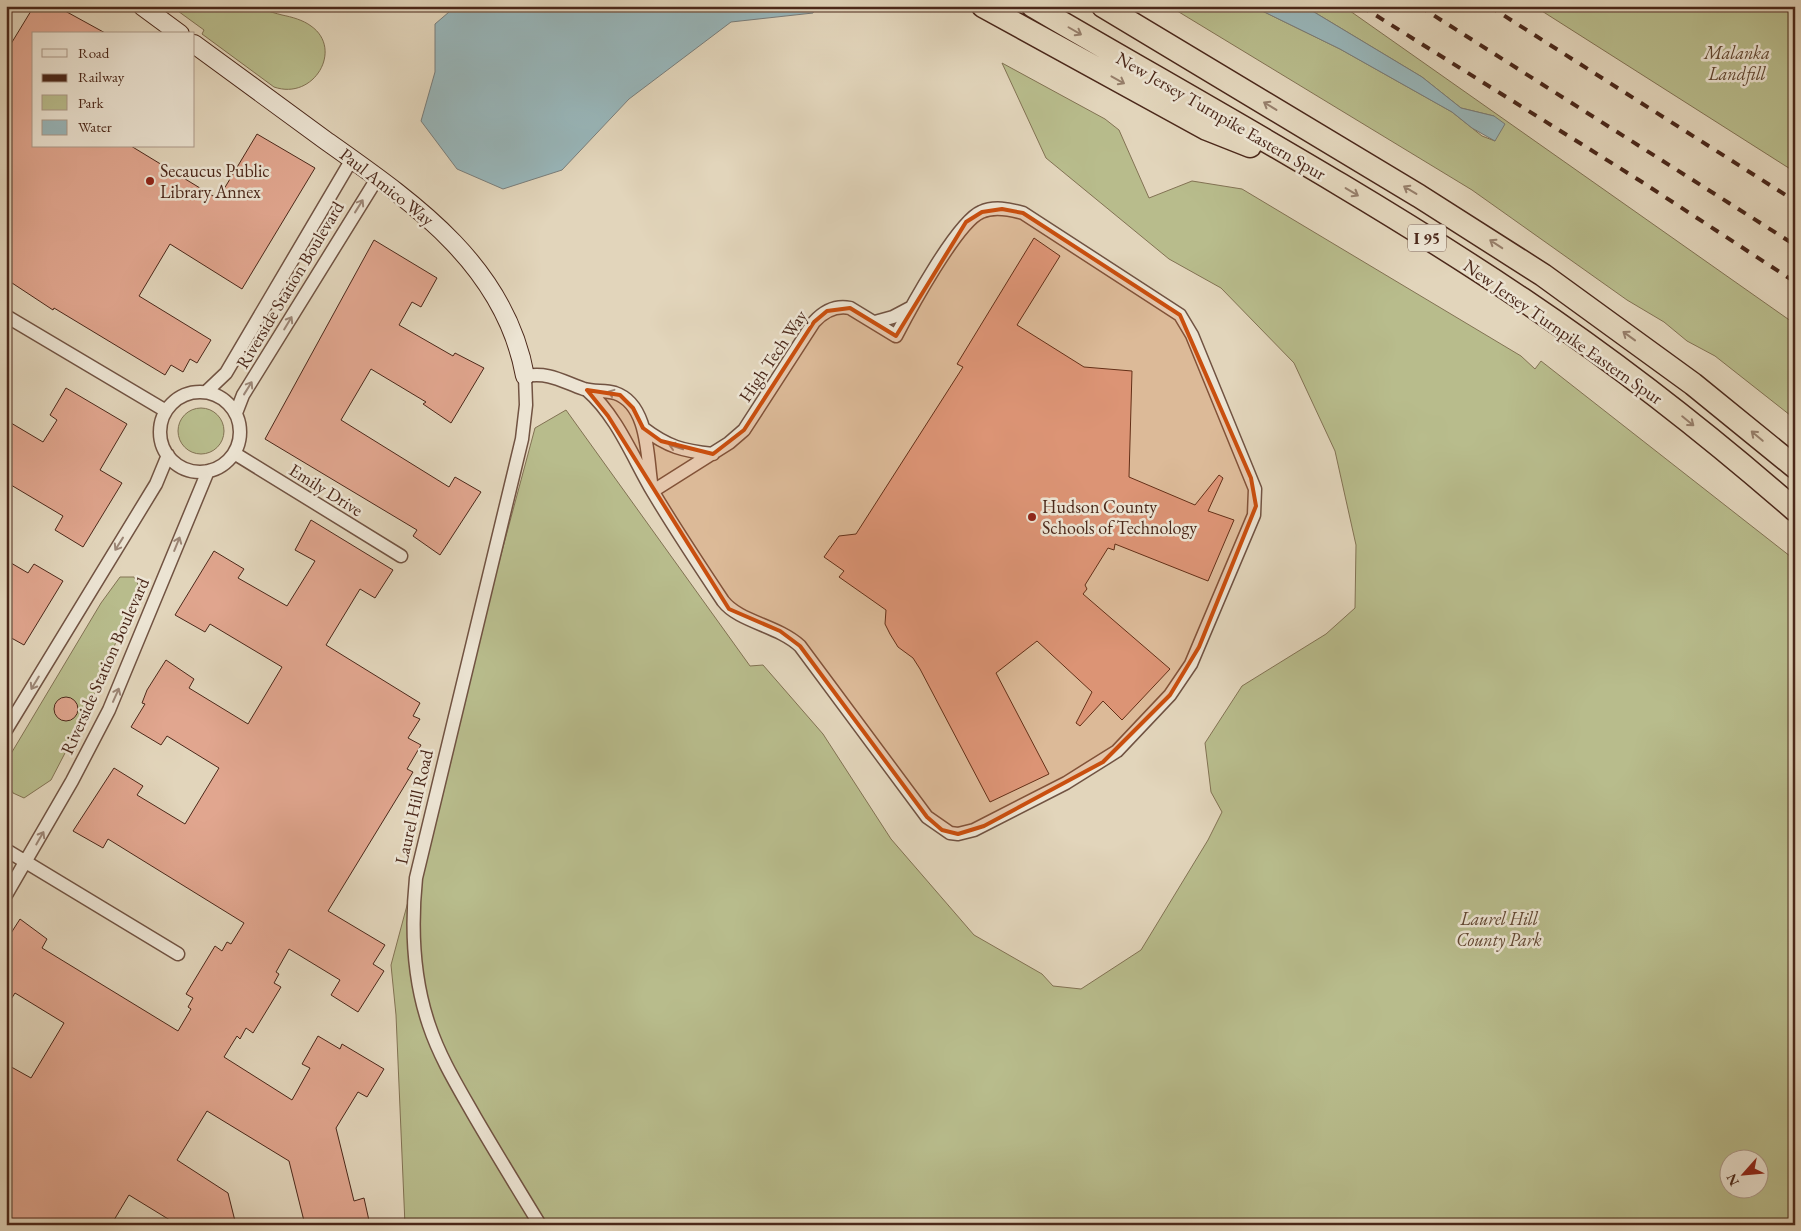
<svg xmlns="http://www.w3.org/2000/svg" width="1801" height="1231" font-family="'EB Garamond',serif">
<rect width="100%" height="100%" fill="#e2d5bb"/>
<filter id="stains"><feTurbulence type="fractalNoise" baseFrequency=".004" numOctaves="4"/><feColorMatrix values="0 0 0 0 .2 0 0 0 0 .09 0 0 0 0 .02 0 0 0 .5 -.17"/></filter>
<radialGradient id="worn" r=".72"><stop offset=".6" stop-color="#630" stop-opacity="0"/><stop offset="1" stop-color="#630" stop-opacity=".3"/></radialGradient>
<!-- green -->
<path fill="#b8bc8c" stroke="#827253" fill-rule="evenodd" d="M 171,6 C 196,6 221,5 245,6 C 257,7 270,12 282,15 C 292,17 303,20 311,26 C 344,49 314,101 274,87 L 202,34 L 204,30 Z
M 1169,6 L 1252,6 L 1340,49 L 1452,112 L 1482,136 L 1495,141 L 1494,116 L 1461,108 L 1422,77 L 1304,6 L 1343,6 L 1795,324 L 1795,419 L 1715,356 L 1687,341 L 1664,322 L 1627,300 L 1472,190 Z
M 1534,6 L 1795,6 L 1795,172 Z
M 1002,63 L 1105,119 L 1119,130 L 1149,198 L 1192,181 L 1242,189 L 1521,356 L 1535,369 L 1541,361 L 1795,560 L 1795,1225 L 405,1225 L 396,1015 L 391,965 L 535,428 L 566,410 L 750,666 L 763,665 L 823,734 L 891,839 L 974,935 L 1042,974 L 1053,986 L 1081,989 L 1141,950 L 1208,840 L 1222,812 L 1211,792 L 1205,743 L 1242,686 L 1326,634 L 1355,608 L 1356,545 L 1335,451 L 1294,363 L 1221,288 L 1169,259 L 1046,158 ZM 1728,1158 L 1758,1158 L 1758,1188 L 1728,1188 Z
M178 431a23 23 0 1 1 46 0a23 23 0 1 1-46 0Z
M 120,577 L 134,577 L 139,586 L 91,703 L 51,780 L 24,798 L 13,793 L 6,778 L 9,757 L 101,603 Z"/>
<!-- water -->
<path fill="#98b6ba" stroke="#797d7a" d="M 456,6 L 817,6 L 813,13 L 731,22 L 629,99 L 562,170 L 503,189 L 457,169 L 421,121 L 435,72 L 435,24 Z
M 1252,6 L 1304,6 L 1422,77 L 1461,108 L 1494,116 L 1505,124 L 1495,141 L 1472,128 L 1452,112 L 1340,49 Z"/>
<!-- building -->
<path fill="#e1a68f" stroke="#4b281a" d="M 34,6 L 56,6 L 107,34 L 34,34 L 34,146 L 131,146 L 218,199 L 257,134 L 315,168 L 242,289 L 170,244 L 139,296 L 211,340 L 197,363 L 190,359 L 183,372 L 171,365 L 165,375 L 54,308 L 53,310 L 6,279 L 6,52 Z
M 1034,238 L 1060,256 L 1017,325 L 1084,367 L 1132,371 L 1129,477 L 1195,505 L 1219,475 L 1223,478 L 1208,511 L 1234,520 L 1208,581 L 1115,544 L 1114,550 L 1108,548 L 1085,585 L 1087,589 L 1083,594 L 1170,669 L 1122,720 L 1103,701 L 1080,726 L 1076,723 L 1092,692 L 1037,641 L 996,673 L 1049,774 L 990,802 L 920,669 L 913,658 L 898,647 L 890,634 L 885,624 L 886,610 L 839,577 L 844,571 L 824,557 L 839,536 L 856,534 L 963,367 L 957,364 Z
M 374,240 L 437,278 L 421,307 L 412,302 L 399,325 L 453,356 L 455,353 L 484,368 L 451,423 L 423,404 L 426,402 L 371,369 L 341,420 L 449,487 L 455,477 L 481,492 L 440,555 L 413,536 L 417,530 L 265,439 Z
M 66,388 L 127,424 L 100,470 L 122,483 L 83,547 L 55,530 L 63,516 L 6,482 L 6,420 L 43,442 L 57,420 L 50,415 Z
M 311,520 L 393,570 L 375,598 L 360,589 L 326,645 L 420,703 L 413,716 L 420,719 L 408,738 L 421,745 L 407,769 L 413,772 L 328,911 L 385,945 L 373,964 L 384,971 L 358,1012 L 331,995 L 340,980 L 289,949 L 276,972 L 279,974 L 274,983 L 281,987 L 253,1033 L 246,1028 L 240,1039 L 237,1036 L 224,1057 L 292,1100 L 310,1068 L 302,1064 L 318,1036 L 340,1049 L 342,1044 L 384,1069 L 367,1097 L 358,1092 L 336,1128 L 354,1201 L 364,1198 L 370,1225 L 305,1225 L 289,1161 L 207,1111 L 177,1160 L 228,1193 L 236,1225 L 178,1225 L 129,1195 L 111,1225 L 6,1225 L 6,1064 L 31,1078 L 64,1023 L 15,993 L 6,1007 L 6,941 L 20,919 L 47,939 L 42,948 L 178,1031 L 191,1009 L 188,1007 L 193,998 L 186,994 L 215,946 L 222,951 L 227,942 L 231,944 L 244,923 L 108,839 L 103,848 L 73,831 L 114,768 L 143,786 L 137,795 L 185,824 L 219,768 L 167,736 L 161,745 L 131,727 L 145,704 L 142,703 L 147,690 L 166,660 L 194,679 L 189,688 L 248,724 L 282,667 L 210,624 L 205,632 L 175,615 L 214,551 L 244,569 L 238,578 L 287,606 L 315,561 L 295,550 Z
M 6,560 L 28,573 L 34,564 L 63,581 L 24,645 L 6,635 Z
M54 709a12 12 0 1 1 24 0a12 12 0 1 1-24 0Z"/>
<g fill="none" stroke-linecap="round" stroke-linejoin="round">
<defs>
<path id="street" d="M 6,316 L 166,411
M 875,322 L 893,317 L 910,308
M 587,390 C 617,416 633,458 653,492 C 675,529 699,565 723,601 C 739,622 777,625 800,646 L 927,817 L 950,833 L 958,834 L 974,830 L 1066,783 L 1117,751 L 1170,695 L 1191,664 L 1254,515 L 1255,489 L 1192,335 L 1180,315 L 1023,213 C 1009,209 994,206 981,212 C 957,222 909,311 896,336 L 850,308 C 835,305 824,311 814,322 L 744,430 L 729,443 L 653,491
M 206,392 L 226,373 L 352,159
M160 432a40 40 0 1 1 80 0a40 40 0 1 1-80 0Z
M 236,413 L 243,395 L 378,177
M 643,428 C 668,447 683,451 713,454
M 234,453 L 401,556
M 6,730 L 156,484 L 168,455
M 6,850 L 178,954
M 6,895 L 72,781 L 109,710 L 208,471
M 540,1225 C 518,1189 496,1153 475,1117 C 458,1087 440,1058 429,1025 C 413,978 411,927 416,878 L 522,439 L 526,405 L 525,376 C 550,372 561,381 584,389 C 594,392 605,390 615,393 C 648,404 647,454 651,482"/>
<path id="secondary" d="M 142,6 L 180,34
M 194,44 C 237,76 281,108 325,140 C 411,201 505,264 525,376"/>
<path id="highway" d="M 983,6 L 1207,129 L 1250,146
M 1033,6 C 1197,102 1364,193 1522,299 C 1617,363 1708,434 1795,510
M 1103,6 L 1419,196 L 1543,275 L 1693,384 L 1795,467"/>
</defs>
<!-- street casing -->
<use href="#street" stroke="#715342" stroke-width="15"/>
<!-- secondary casing -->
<use href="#secondary" stroke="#4b281a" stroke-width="20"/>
<!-- highway casing -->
<use href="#highway" stroke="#4b281a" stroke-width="25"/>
<!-- street -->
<use href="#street" stroke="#ece4d3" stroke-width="12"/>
<!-- secondary -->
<use href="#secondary" stroke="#ece4d3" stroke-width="18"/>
<!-- highway -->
<use href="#highway" stroke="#e2d5bb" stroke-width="22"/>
<!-- rail -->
<path stroke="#4b281a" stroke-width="4" stroke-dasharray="9 9" stroke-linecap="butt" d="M 1361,6 L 1642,182 L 1795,282
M 1419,6 L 1795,245
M 1489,6 L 1795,201"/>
</g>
<!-- one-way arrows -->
<defs><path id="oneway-shaft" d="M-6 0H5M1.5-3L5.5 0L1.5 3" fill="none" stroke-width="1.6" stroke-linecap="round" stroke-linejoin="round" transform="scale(1.25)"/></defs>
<g stroke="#967e6a">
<use href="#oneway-shaft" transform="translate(1075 31) rotate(30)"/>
<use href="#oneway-shaft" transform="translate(1118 80) rotate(29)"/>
<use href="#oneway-shaft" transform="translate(1270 106) rotate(-149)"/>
<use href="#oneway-shaft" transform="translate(1410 190) rotate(-149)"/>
<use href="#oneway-shaft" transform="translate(1352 192) rotate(31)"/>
<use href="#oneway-shaft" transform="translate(1496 244) rotate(-147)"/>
<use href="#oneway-shaft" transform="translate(1629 336) rotate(-144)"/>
<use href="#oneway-shaft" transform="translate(1688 421) rotate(39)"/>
<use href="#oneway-shaft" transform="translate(1757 436) rotate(-140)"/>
</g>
<g stroke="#9c8676">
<use href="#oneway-shaft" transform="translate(359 206) rotate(-58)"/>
<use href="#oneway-shaft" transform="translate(288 323) rotate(-59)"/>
<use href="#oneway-shaft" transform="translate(248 388) rotate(-58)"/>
<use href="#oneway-shaft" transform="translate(615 394) rotate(-161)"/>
<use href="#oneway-shaft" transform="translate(676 447) rotate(-162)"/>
<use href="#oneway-shaft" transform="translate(119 544) rotate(122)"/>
<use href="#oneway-shaft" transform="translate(177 544) rotate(-68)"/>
<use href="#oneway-shaft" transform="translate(35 683) rotate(121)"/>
<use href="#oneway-shaft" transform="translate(116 695) rotate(-66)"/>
<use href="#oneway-shaft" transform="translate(40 838) rotate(-60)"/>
</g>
<!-- marked area -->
<path fill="#c94f0f" fill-opacity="0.2" stroke="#c94f0f" stroke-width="4" stroke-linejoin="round" d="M 1002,209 L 1023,213 L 1180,315 L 1251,478 L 1256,506 L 1199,647 L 1170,695 L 1103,762 L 984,826 L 958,834 L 942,830 L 927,817 L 800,646 L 780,631 L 729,609 L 608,416 L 587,390 L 620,395 L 633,408 L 643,428 L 661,441 L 713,454 L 744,430 L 814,322 L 827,311 L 850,308 L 896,336 L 966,222 L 982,212 Z"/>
<!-- markers -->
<g fill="#8f2418" stroke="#ece4d3" stroke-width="2">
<circle cx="150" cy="181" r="5"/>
<circle cx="1032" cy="517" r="5"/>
</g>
<g text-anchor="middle" stroke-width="5" stroke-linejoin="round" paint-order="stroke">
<!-- shield labels -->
<rect fill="#ece4d3" stroke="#7b6052" stroke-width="1" x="1408" y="224.5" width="38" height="27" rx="4"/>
<g font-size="16" font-weight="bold" fill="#4b281a">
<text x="1427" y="244">I 95</text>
</g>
<!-- park labels -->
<g font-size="18" font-style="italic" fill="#614631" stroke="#ece4d3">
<text x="1737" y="59">Malanka<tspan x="1737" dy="21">Landfill</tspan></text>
<text x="1499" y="925">Laurel Hill<tspan x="1499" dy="21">County Park</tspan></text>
</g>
<!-- street labels -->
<g font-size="18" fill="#4b281a" stroke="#ece4d3">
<text transform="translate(1221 116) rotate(30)" y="6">New Jersey Turnpike Eastern Spur</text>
<text transform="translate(387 187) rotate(38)" y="6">Paul Amico Way</text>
<text transform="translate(290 285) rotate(-59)" y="6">Riverside Station Boulevard</text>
<text transform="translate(1563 332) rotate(35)" y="6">New Jersey Turnpike Eastern Spur</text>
<text transform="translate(773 356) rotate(-56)" y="6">High Tech Way</text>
<text transform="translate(326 490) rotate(32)" y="6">Emily Drive</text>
<text transform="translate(105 666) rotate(-66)" y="6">Riverside Station Boulevard</text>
<text transform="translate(414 807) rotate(-77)" y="6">Laurel Hill Road</text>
</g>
<!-- poi labels -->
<g font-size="18" fill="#4b281a" stroke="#ece4d3" text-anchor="start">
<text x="160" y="177">Secaucus Public<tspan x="160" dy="21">Library Annex</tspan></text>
<text x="1042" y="513">Hudson County<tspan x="1042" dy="21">Schools of Technology</tspan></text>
</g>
</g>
<!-- margin -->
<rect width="1801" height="1231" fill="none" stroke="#e2d5bb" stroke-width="25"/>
<rect x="8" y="8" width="1786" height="1216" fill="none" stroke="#4b281a" stroke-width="2.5"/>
<rect x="12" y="12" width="1776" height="1206" fill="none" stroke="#4b281a"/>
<!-- legend -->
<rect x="32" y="32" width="162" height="115" fill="#ece4d3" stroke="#ac9989"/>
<rect x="42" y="49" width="25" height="8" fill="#ece4d3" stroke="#ac9989"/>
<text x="78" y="58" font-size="15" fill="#4b281a">Road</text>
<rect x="42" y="74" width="25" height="8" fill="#4b281a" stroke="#ac9989"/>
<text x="78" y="82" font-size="15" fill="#4b281a">Railway</text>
<rect x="42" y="95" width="25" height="15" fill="#b8bc8c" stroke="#ac9989"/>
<text x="78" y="108" font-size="15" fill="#4b281a">Park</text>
<rect x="42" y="120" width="25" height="15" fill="#98b6ba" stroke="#ac9989"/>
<text x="78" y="132" font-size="15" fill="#4b281a">Water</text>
<!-- north arrow -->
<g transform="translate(1744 1174) rotate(243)"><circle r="24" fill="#ece4d3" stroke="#ac9989"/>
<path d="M0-4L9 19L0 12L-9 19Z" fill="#8f2418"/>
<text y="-8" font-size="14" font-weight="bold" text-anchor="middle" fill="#4b281a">N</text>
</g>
<rect width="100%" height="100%" filter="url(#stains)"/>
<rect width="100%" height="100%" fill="url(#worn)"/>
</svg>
